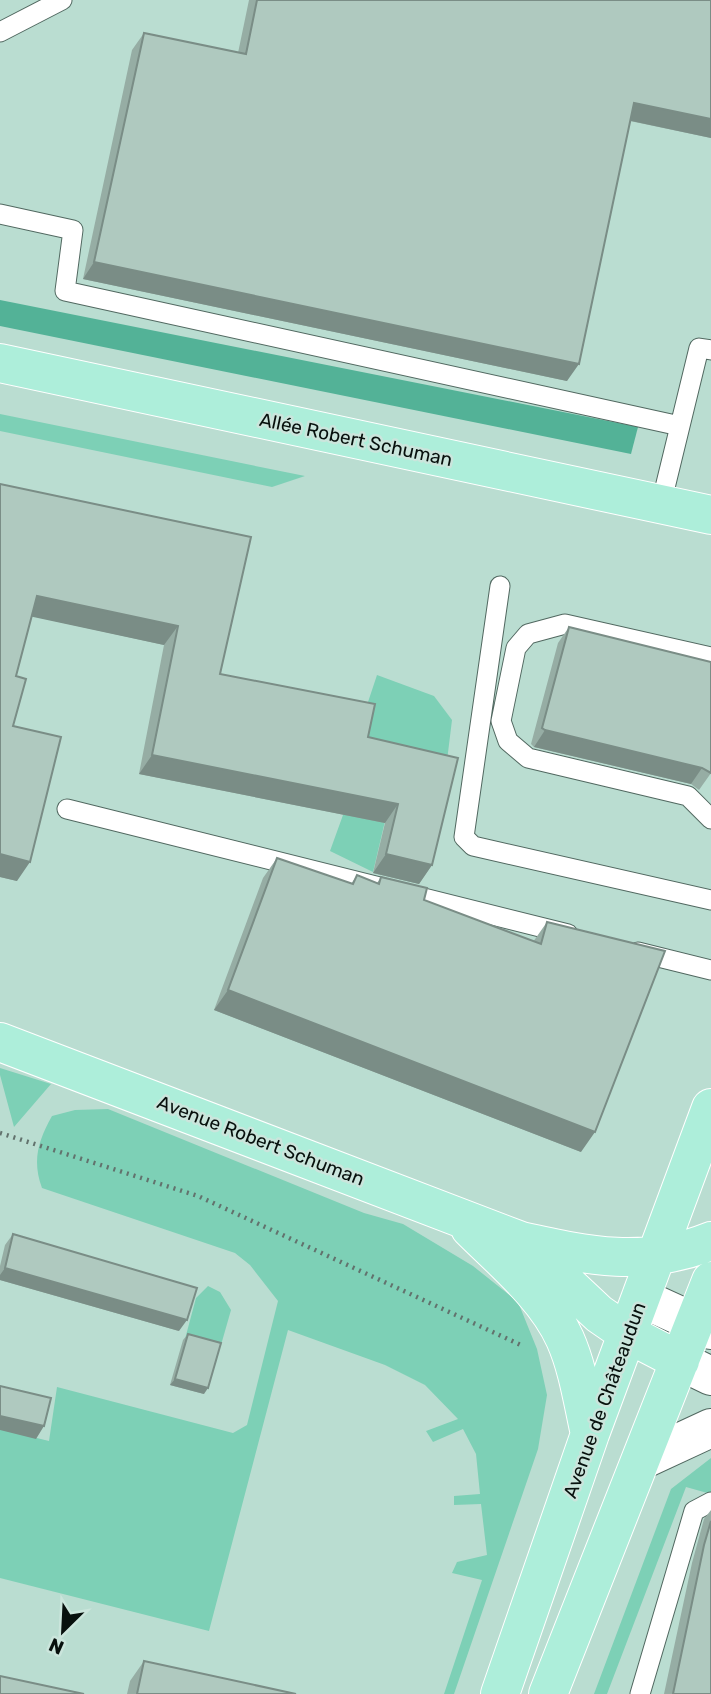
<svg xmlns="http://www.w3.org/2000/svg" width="711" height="1694" font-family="Rubik,sans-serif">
<rect width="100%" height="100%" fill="#cbe5dc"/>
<!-- built -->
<path fill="#baddd1" d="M 0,0 L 711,0 L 711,1694 L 0,1694 Z"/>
<!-- green -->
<path fill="#7dd0b6" d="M 0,414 L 305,476 L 272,487 L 0,431 Z
M 377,675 L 434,696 L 452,720 L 445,777 L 398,766 L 373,872 L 330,851 L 343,815 L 361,723 Z
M 0,1068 L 51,1084 L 14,1127 L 0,1075 Z
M 108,1109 L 364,1213 L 403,1224 L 473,1266 L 518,1302 L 537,1349 L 547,1395 L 538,1449 L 454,1694 L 444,1694 L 482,1580 L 452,1573 L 457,1562 L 487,1555 L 481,1504 L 454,1505 L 454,1496 L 480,1494 L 476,1454 L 463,1429 L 433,1442 L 426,1431 L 458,1419 L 425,1385 L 385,1365 L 288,1330 L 209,1631 L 0,1578 L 0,1429 L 49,1441 L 57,1387 L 233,1433 L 247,1425 L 278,1301 L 250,1265 L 235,1253 L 42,1188 C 32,1161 38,1141 52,1116 L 75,1110 Z
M 208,1286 L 220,1292 L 231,1310 L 221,1345 L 185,1339 L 196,1298 Z
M 711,1458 L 711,1494 L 686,1487 L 607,1694 L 594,1694 L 671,1489 Z"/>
<!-- forest -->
<path fill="#53b297" d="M 0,300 L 638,427 L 631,454 L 0,326 Z"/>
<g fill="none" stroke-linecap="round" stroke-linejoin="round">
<defs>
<path id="service" d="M 0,32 L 62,0
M 0,214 L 73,230 L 65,291 L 680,426
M 661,504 L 699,348 L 711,350
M 500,586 L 464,837 L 473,846 L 711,900
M 711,657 L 565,624 L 528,634 L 516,648 L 501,721 L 508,741 L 528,758 L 688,796 L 711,819
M 67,809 L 568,934
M 638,952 L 711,970
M 640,1694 L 694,1511 L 711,1502"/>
<path id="tertiary" d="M 641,1298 L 711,1330
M 680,1361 L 711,1376
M 642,1460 L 711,1428"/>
<path id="primary" d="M 0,363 L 711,515
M 0,1042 L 521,1241 C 589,1256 644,1268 711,1241
M 470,1228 C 503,1261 546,1296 565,1339 C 578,1368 583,1403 590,1434
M 521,1241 L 599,1314 L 628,1334 L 680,1361
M 500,1694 L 590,1434 L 711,1108
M 548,1694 L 711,1281"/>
</defs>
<!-- service casing -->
<use href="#service" stroke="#516860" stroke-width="21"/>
<!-- tertiary casing -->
<use href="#tertiary" stroke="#516860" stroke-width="40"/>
<!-- primary casing -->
<use href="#primary" stroke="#fff" stroke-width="40"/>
<!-- path -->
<path stroke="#62726d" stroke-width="4.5" stroke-dasharray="2 5" stroke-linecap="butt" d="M 0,1133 L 198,1196 L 523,1346"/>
<!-- service -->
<use href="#service" stroke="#fff" stroke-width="19"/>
<!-- tertiary -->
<use href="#tertiary" stroke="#fff" stroke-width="38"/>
<!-- primary -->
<use href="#primary" stroke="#adeeda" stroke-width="38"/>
</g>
<!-- wall -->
<path fill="#96ada4" d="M 249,0 L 711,0 L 711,138 L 630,121 L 567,381 L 83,279 L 132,50 L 144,33 L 238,53 Z
M 0,484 L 251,537 L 220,674 L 368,737 L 432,865 L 419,884 L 373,873 L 385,823 L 139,774 L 164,645 L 32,616 L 16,676 L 13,726 L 17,881 L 0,877 Z
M 569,627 L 711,773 L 699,790 L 691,784 L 534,747 L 531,744 L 558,643 Z
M 277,858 L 351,884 L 357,875 L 377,883 L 381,877 L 424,900 L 533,942 L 547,922 L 581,1152 L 214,1010 L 263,878 Z
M 13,1234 L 179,1331 L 0,1280 L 0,1266 L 5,1245 Z
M 188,1334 L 204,1394 L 170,1385 L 183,1340 Z
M 711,1510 L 711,1694 L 664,1694 L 692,1563 L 704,1519 Z
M 144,1661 L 296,1694 L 127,1694 L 130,1681 Z"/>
<!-- shaded-wall -->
<path fill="#7a8d86" d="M 634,103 L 711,119 L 711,138 L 622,119 Z
M 94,262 L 579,364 L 567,381 L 83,279 Z
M 37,596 L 178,626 L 164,645 L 24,615 Z
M 545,730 L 702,768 L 691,784 L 534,747 Z
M 152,755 L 398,804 L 385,823 L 139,774 Z
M 0,854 L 30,862 L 17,881 L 0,877 Z
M 386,854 L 432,865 L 419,884 L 373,873 Z
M 228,990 L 595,1132 L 581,1152 L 214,1010 Z
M 5,1268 L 187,1320 L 179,1331 L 0,1280 L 0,1275 Z
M 175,1379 L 208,1388 L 204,1394 L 170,1385 Z
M 0,1416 L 44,1426 L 36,1439 L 0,1430 Z"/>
<!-- building -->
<path fill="#afc9bf" stroke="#7a8d86" stroke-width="2" d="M 257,0 L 711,0 L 711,119 L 634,103 L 579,364 L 94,262 L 144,33 L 246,54 Z
M 0,484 L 251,537 L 220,674 L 375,704 L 368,737 L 458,758 L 432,865 L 386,854 L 398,804 L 152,755 L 178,626 L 37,596 L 16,676 L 26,679 L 13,726 L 61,737 L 30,862 L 0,854 Z
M 569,627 L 711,662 L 711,773 L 702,768 L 545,730 L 542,728 Z
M 277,858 L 353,884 L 357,875 L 379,884 L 381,877 L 427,888 L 424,900 L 541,944 L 547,922 L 665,951 L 595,1132 L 228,990 Z
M 13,1234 L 197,1288 L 187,1320 L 5,1268 Z
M 188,1334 L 221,1343 L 208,1388 L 175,1379 Z
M 0,1386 L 51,1398 L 44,1426 L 0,1416 Z
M 711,1521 L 711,1694 L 673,1694 L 704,1545 Z
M 144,1661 L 296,1694 L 137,1694 Z
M 0,1676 L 84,1694 L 0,1694 Z"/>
<g text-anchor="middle" stroke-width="5" stroke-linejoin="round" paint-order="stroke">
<!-- street labels -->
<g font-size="19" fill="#07100d" stroke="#cbe5dc">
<text transform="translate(356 439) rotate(12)" y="7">Allée Robert Schuman</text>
<text transform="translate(261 1140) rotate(21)" y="7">Avenue Robert Schuman</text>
<text transform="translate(604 1400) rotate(-70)" y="7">Avenue de Châteaudun</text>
</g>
</g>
<!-- north arrow -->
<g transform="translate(63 1631) rotate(204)" stroke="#cbe5dc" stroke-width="5" paint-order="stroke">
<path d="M0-5L12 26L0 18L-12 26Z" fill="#07100d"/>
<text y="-10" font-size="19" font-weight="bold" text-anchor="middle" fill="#07100d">N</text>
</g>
</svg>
